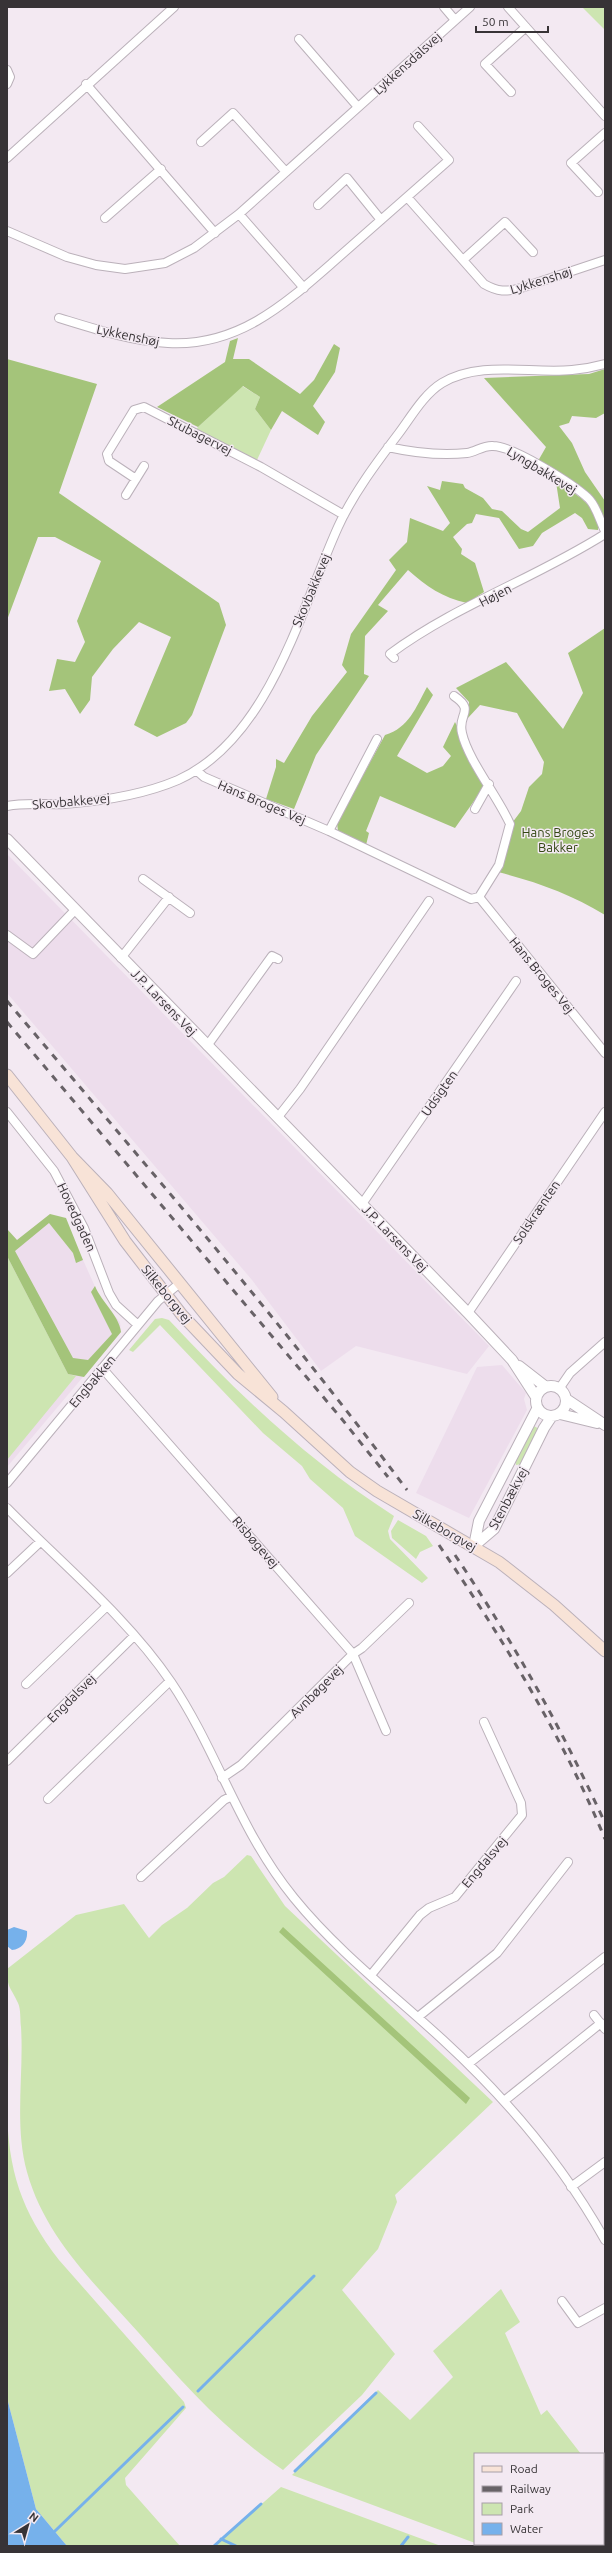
<svg xmlns="http://www.w3.org/2000/svg" width="612" height="2553" font-family="Ubuntu,sans-serif">
<rect width="100%" height="100%" fill="#f3e9f2"/>
<!-- built -->
<path fill="#edddec" d="M 7,854 L 489,1346 L 467,1374 L 356,1346 L 321,1371 L 252,1280 L 7,993 Z
M 50,1214 L 79,1251 L 101,1300 L 120,1322 L 121,1332 L 7,1467 L 7,1229 L 17,1240 Z
M 502,1365 L 526,1393 L 524,1399 L 527,1410 L 469,1518 L 416,1493 L 477,1367 Z"/>
<!-- green -->
<path fill="#cde5b1" d="M 583,7 L 605,7 L 605,30 L 582,7 Z
M 242,386 L 260,397 L 255,409 L 271,430 L 257,460 L 196,429 Z
M 7,1256 L 68,1374 L 76,1376 L 7,1460 Z
M 162,1318 L 169,1320 C 239,1395 308,1461 394,1516 L 388,1531 L 390,1539 L 428,1578 L 422,1583 L 355,1536 L 343,1508 L 310,1479 L 302,1466 L 263,1433 L 160,1325 L 133,1352 L 129,1350 L 155,1319 Z
M 534,1426 L 539,1429 L 522,1464 L 516,1465 L 515,1461 Z
M 398,1520 L 426,1536 L 433,1546 L 420,1552 L 416,1559 L 392,1538 L 391,1531 Z
M 247,1855 L 251,1856 L 285,1906 L 493,2102 L 395,2195 L 397,2202 L 378,2249 L 342,2290 L 395,2354 L 362,2395 L 283,2470 C 225,2431 184,2384 138,2332 C 94,2283 45,2237 27,2172 C 14,2125 24,2075 21,2027 C 20,2020 21,2009 18,2003 C 11,1987 7,1989 7,1969 L 76,1915 L 124,1904 L 149,1938 L 162,1925 L 187,1908 L 213,1883 L 224,1877 Z
M 7,2032 C 10,2058 7,2083 7,2108 C 8,2170 21,2211 59,2260 L 184,2402 L 186,2408 L 125,2478 L 126,2485 L 180,2546 L 67,2546 L 36,2509 L 7,2398 Z
M 501,2289 L 520,2322 L 505,2333 L 541,2415 L 547,2410 L 581,2454 L 475,2454 L 475,2543 L 292,2475 L 378,2390 L 410,2420 L 453,2377 L 433,2351 Z
M 603,2483 L 605,2485 L 605,2546 L 482,2546 L 477,2544 L 603,2544 Z
M 281,2487 L 441,2546 L 214,2546 Z"/>
<!-- forest -->
<path fill="#a4c47a" d="M 238,338 L 233,359 L 249,359 L 300,394 L 314,380 L 334,344 L 340,348 L 335,372 L 313,406 L 325,422 L 318,435 L 282,411 L 271,430 L 255,409 L 260,397 L 243,386 L 198,427 L 157,407 L 225,362 L 230,341 Z
M 7,359 L 97,384 L 59,493 L 219,603 L 226,625 L 192,715 L 186,723 L 157,737 L 134,725 L 171,637 L 139,622 L 113,649 L 92,677 L 90,700 L 80,714 L 65,689 L 49,691 L 57,659 L 75,662 L 85,642 L 77,621 L 101,561 L 55,537 L 38,537 L 7,620 Z
M 605,369 L 605,413 L 596,418 L 572,416 L 569,423 L 559,426 L 572,443 L 585,472 L 605,501 L 605,522 L 589,496 L 538,461 L 546,447 L 484,378 L 589,374 Z
M 442,481 L 463,484 L 465,488 L 483,498 L 492,509 L 502,511 L 521,529 L 528,532 L 560,508 L 556,482 C 573,492 601,507 598,530 L 588,529 L 582,518 L 575,513 L 542,533 L 533,546 L 519,549 L 499,518 L 476,514 L 472,523 L 467,524 L 453,537 L 462,549 L 461,554 L 475,563 L 484,592 L 467,603 C 443,598 426,586 408,570 L 378,605 L 388,611 L 365,636 L 364,674 L 369,676 L 316,755 L 294,809 L 266,799 L 276,767 L 276,759 L 284,763 L 312,716 L 347,672 L 342,665 L 351,634 L 396,570 L 389,560 L 407,542 L 410,518 L 443,531 L 450,523 L 427,486 L 440,490 Z
M 605,628 L 605,915 C 571,894 537,882 498,872 L 512,823 L 521,811 L 529,787 L 542,774 L 544,762 L 517,713 L 480,705 L 467,719 L 469,702 L 456,688 L 506,662 L 563,729 L 583,693 L 568,653 Z
M 427,687 L 433,695 L 397,756 L 427,773 L 443,766 L 451,756 L 443,747 L 455,722 L 486,784 L 455,828 L 380,796 L 366,831 L 369,833 L 366,845 L 338,831 L 337,823 L 385,735 C 409,728 416,707 427,687 Z
M 50,1214 L 66,1218 L 83,1260 L 76,1263 L 73,1253 L 49,1223 L 15,1251 L 73,1358 L 88,1360 L 112,1334 L 91,1292 L 95,1286 C 102,1303 119,1315 121,1332 L 84,1377 L 68,1374 L 7,1256 L 7,1229 L 17,1240 Z
M 283,1927 L 470,2098 L 466,2104 L 279,1932 Z"/>
<!-- water -->
<path fill="#76b1eb" d="M 14,1927 L 27,1931 C 28,1941 22,1949 12,1950 L 7,1946 L 7,1930 Z
M 7,2398 L 36,2509 L 67,2546 L 7,2546 Z"/>
<g fill="none" stroke-linecap="round" stroke-linejoin="round">
<!-- stream -->
<path stroke="#76b1eb" stroke-width="3" d="M 198,2391 L 314,2276
M 295,2471 L 376,2393
M 55,2531 L 183,2407
M 221,2539 L 236,2546
M 214,2546 L 261,2504
M 401,2546 L 408,2537"/>
<defs>
<path id="minor" d="M 444,7 L 455,20
M 508,7 L 605,116
M 299,39 L 358,107
M 7,70 L 10,77 L 7,84
M 86,84 L 215,233
M 511,92 L 485,64 L 526,27
M 201,142 L 233,113 L 286,172
M 7,158 L 174,7
M 598,192 L 571,163 L 605,133
M 407,197 L 449,160 L 418,126
M 318,205 L 347,178 L 381,220
M 239,214 L 304,288
M 105,218 L 161,169
M 7,231 L 67,257 L 96,265 L 125,269 L 165,263 L 194,248 L 239,214 L 470,7
M 463,260 L 505,222 L 533,252
M 59,318 C 95,329 131,341 168,343 C 237,347 284,305 332,263 C 357,241 382,219 407,197 L 484,284 C 498,292 506,292 521,288 L 605,260
M 388,447 C 415,453 440,456 467,453 C 475,452 484,445 493,446 C 513,446 573,484 588,498 C 596,505 600,521 605,531
M 136,479 L 109,461 L 107,454 L 134,410 L 144,407 L 261,467 L 344,515
M 126,495 L 144,466
M 394,658 L 390,654 C 456,605 536,578 605,534
M 196,770 L 204,777 L 329,831 L 471,899 L 479,897 L 499,865 L 510,824 C 498,797 468,760 462,733 C 457,714 476,711 454,696
M 7,806 C 26,802 46,805 65,804 C 103,801 143,795 178,780 C 269,739 300,611 338,527 C 353,494 377,462 399,433 C 411,417 424,394 442,383 C 480,360 530,374 572,370 C 583,369 594,367 605,364
M 475,809 L 489,784
M 329,831 L 377,739
M 143,879 L 190,913
M 479,897 L 605,1053
M 7,935 L 33,954 L 75,910
M 121,958 L 169,897
M 207,1046 L 272,956 L 278,959
M 7,1112 L 54,1171 L 84,1228 L 109,1293 L 116,1305 L 138,1325
M 278,1117 L 300,1089 L 429,901
M 362,1204 L 516,981
M 468,1313 L 605,1112
M 102,1368 L 353,1654 L 386,1731
M 559,1389 L 570,1373 L 605,1342
M 7,1483 L 158,1301 L 180,1283
M 7,1508 C 62,1564 127,1617 171,1682 C 218,1752 239,1831 294,1898 C 337,1951 393,1994 443,2040 C 506,2098 563,2165 605,2240
M 7,1573 L 40,1542
M 26,1684 L 106,1607
M 7,1761 L 134,1636
M 222,1778 L 241,1765 L 353,1654 L 362,1648 L 409,1603
M 48,1799 L 170,1681
M 141,1877 L 224,1800 L 230,1797
M 371,1975 L 420,1915 L 429,1908 L 455,1897 L 522,1815 L 521,1803 L 484,1722
M 594,2015 L 605,2029
M 418,2017 L 497,1953 L 568,1862
M 468,2064 L 605,1957
M 504,2101 L 601,2023
M 571,2187 L 605,2162
M 562,2301 L 578,2323 L 605,2308"/>
<path id="tertiary" d="M 7,839 L 468,1313 L 512,1360 L 536,1397
M 519,1366 L 546,1387
M536 1401a15 15 0 1 1 30 0a15 15 0 1 1-30 0Z
M 566,1399 L 605,1425
M 560,1414 L 597,1423
M 474,1546 L 494,1529 L 544,1428 L 552,1416
M 474,1546 L 479,1521 L 537,1409"/>
<path id="secondary" d="M 7,1075 L 72,1157 L 107,1193 L 272,1397
M 72,1157 L 125,1241 L 182,1315 L 238,1374 L 284,1412 L 350,1472 L 377,1491 L 499,1562 L 554,1605 L 605,1651"/>
</defs>
<!-- minor casing -->
<use href="#minor" stroke="#bbb1ba" stroke-width="10"/>
<!-- tertiary casing -->
<use href="#tertiary" stroke="#bbb1ba" stroke-width="12"/>
<!-- secondary casing -->
<use href="#secondary" stroke="#bbb1ba" stroke-width="13"/>
<!-- minor -->
<use href="#minor" stroke="#fff" stroke-width="8"/>
<!-- tertiary -->
<use href="#tertiary" stroke="#fff" stroke-width="10"/>
<!-- secondary -->
<use href="#secondary" stroke="#f8e3d7" stroke-width="11"/>
<!-- rail -->
<path stroke="#686267" stroke-width="3" stroke-dasharray="7 7" stroke-linecap="butt" d="M 7,1001 C 143,1162 281,1321 407,1490
M 7,1022 L 341,1418 L 388,1477
M 439,1545 C 502,1638 562,1735 605,1839
M 455,1555 C 513,1641 562,1729 605,1823"/>
</g>
<g text-anchor="middle" stroke-width="3" stroke-linejoin="round" paint-order="stroke">
<!-- street labels -->
<g font-size="13" fill="#373336" stroke="#f3e9f2">
<text transform="translate(407 63) rotate(-42)" y="5">Lykkensdalsvej</text>
<text transform="translate(541 280) rotate(-17)" y="5">Lykkenshøj</text>
<text transform="translate(128 335) rotate(12)" y="5">Lykkenshøj</text>
<text transform="translate(200 435) rotate(27)" y="5">Stubagervej</text>
<text transform="translate(542 470) rotate(31)" y="5">Lyngbakkevej</text>
<text transform="translate(311 590) rotate(-67)" y="5">Skovbakkevej</text>
<text transform="translate(495 595) rotate(-27)" y="5">Højen</text>
<text transform="translate(71 801) rotate(-5)" y="5">Skovbakkevej</text>
<text transform="translate(262 802) rotate(23)" y="5">Hans Broges Vej</text>
<text transform="translate(542 975) rotate(51)" y="5">Hans Broges Vej</text>
<text transform="translate(164 1002) rotate(46)" y="5">J.P. Larsens Vej</text>
<text transform="translate(439 1093) rotate(-55)" y="5">Udsigten</text>
<text transform="translate(536 1212) rotate(-56)" y="5">Solskrænten</text>
<text transform="translate(77 1217) rotate(65)" y="5">Hovedgaden</text>
<text transform="translate(395 1238) rotate(46)" y="5">J.P. Larsens Vej</text>
<text transform="translate(167 1294) rotate(51)" y="5">Silkeborgvej</text>
<text transform="translate(92 1381) rotate(-50)" y="5">Engbakken</text>
<text transform="translate(508 1498) rotate(-62)" y="5">Stenbækvej</text>
<text transform="translate(445 1530) rotate(30)" y="5">Silkeborgvej</text>
<text transform="translate(256 1542) rotate(49)" y="5">Risbøgevej</text>
<text transform="translate(316 1691) rotate(-45)" y="5">Avnbøgevej</text>
<text transform="translate(71 1698) rotate(-45)" y="5">Engdalsvej</text>
<text transform="translate(484 1862) rotate(-50)" y="5">Engdalsvej</text>
</g>
<!-- park labels -->
<g font-size="13" fill="#344814" stroke="#f3e9f2">
<text x="558" y="837">Hans Broges<tspan x="558" dy="15">Bakker</tspan></text>
</g>
</g>
<!-- border -->
<rect width="612" height="2553" fill="none" stroke="#373336" stroke-width="16"/>
<!-- legend -->
<rect x="474" y="2453" width="130" height="92" fill="#f3e9f2" stroke="#a8a0a7"/>
<rect x="482" y="2466" width="20" height="6" fill="#f8e3d7" stroke="#a8a0a7"/>
<text x="510" y="2473" font-size="12" fill="#373336">Road</text>
<rect x="482" y="2486" width="20" height="6" fill="#686267" stroke="#a8a0a7"/>
<text x="510" y="2493" font-size="12" fill="#373336">Railway</text>
<rect x="482" y="2503" width="20" height="12" fill="#cde5b1" stroke="#a8a0a7"/>
<text x="510" y="2513" font-size="12" fill="#373336">Park</text>
<rect x="482" y="2523" width="20" height="12" fill="#76b1eb" stroke="#a8a0a7"/>
<text x="510" y="2533" font-size="12" fill="#373336">Water</text>
<!-- north arrow -->
<g transform="translate(28 2525) rotate(37)" stroke="#f3e9f2" stroke-width="3" paint-order="stroke">
<path d="M0-3L7 15L0 10L-7 15Z" fill="#373336"/>
<text y="-6" font-size="11" font-weight="bold" text-anchor="middle" fill="#373336">N</text>
</g>
<!-- scale -->
<path d="M476 26v6h72v-6" fill="none" stroke="#373336" stroke-width="2"/>
<text x="482" y="26" font-size="12" fill="#373336" stroke="#f3e9f2" stroke-width="3" paint-order="stroke">50 m</text>
</svg>
